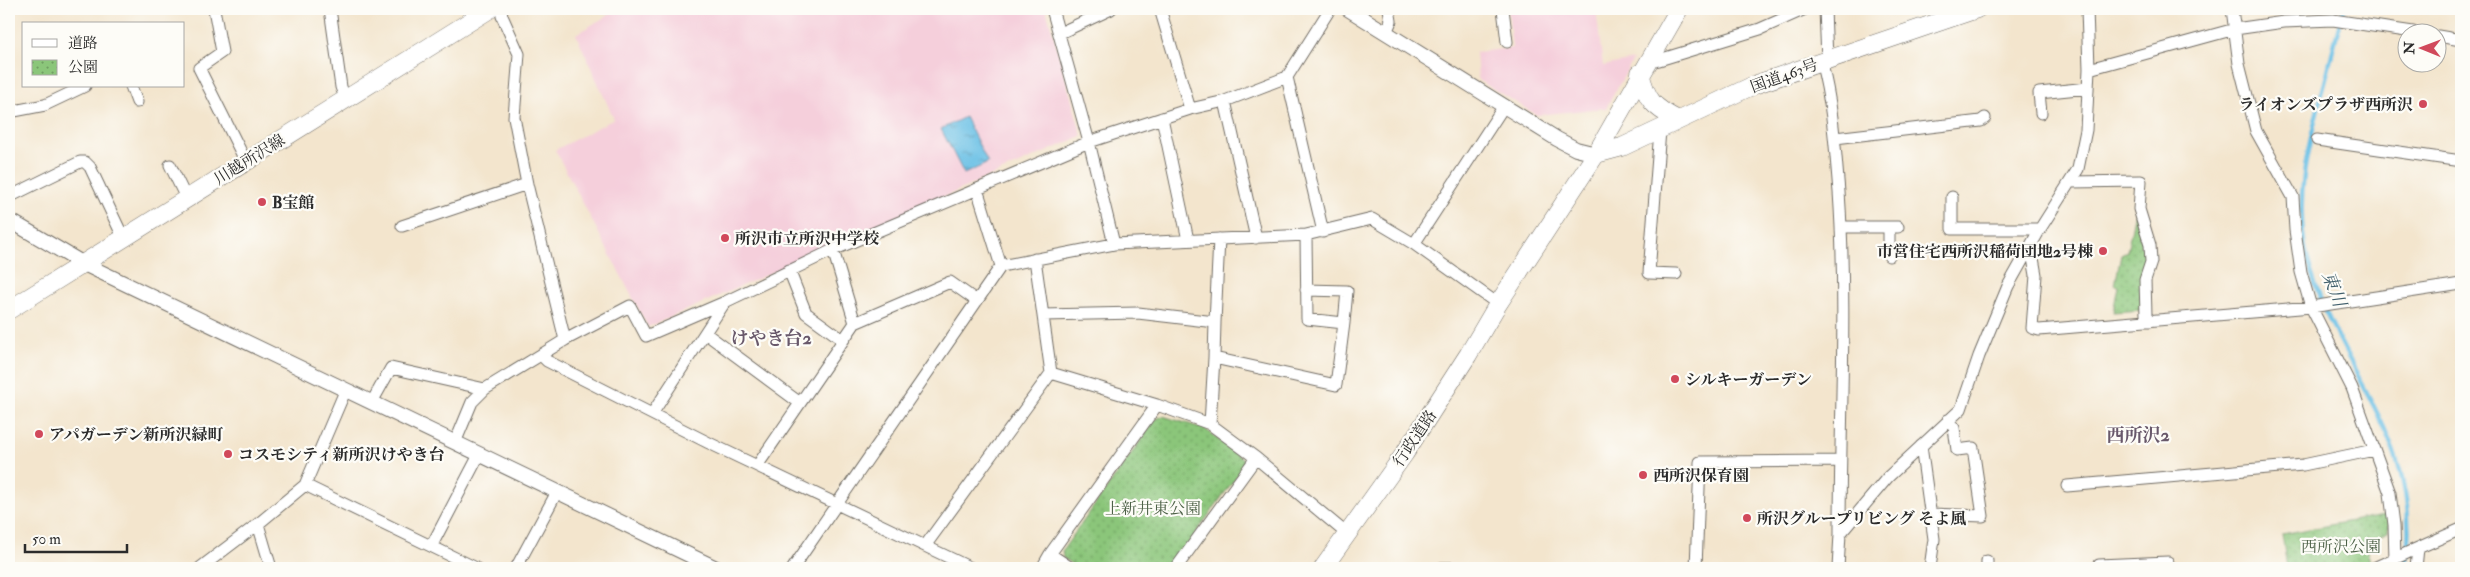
<svg xmlns="http://www.w3.org/2000/svg" width="2470" height="577" font-family="'IM FELL Double Pica','Noto Serif JP',serif">
<defs>
<pattern id="park-dots" width="8" height="8" patternUnits="userSpaceOnUse" patternTransform="scale(1.25)"><rect width="8" height="8" fill="#8bc67a"/><path d="M2 2h.1M6 6h.1" fill="none" stroke="#72a164" stroke-width="1.8" stroke-linecap="round"/></pattern>
<pattern id="water-ripples" width="26" height="14" patternUnits="userSpaceOnUse" patternTransform="scale(1.25)"><rect width="26" height="14" fill="#68bfe5"/><path d="M2 4q2-2 4 0t4 0M15 11q2-2 4 0t4 0" fill="none" stroke="#569bba"/></pattern>
</defs>
<rect width="100%" height="100%" fill="#fdfcf7"/>
<filter id="ink" filterUnits="userSpaceOnUse"><feTurbulence type="fractalNoise" baseFrequency=".02" numOctaves="2"/><feDisplacementMap in="SourceGraphic" scale="10" xChannelSelector="R" yChannelSelector="G"/><feConvolveMatrix kernelMatrix="1 2 1 2 8 2 1 2 1" color-interpolation-filters="sRGB"/></filter>
<filter id="wash" filterUnits="userSpaceOnUse"><feTurbulence type="fractalNoise" baseFrequency=".0096" numOctaves="4" result="noise"/><feDisplacementMap in="SourceGraphic" scale="20" xChannelSelector="R" yChannelSelector="G"/><feGaussianBlur stdDeviation="1.12" result="paint"/><feColorMatrix in="noise" values="0 0 0 0 0 0 0 0 0 0 0 0 0 0 0 0 0 1.4 0 .05"/><feComposite in="paint" operator="in"/></filter>
<g filter="url(#wash)">
<rect width="100%" height="100%" fill="#f3e5cd"/>
<!-- built -->
<path fill="#f5cfdb" d="M 619,9 L 1046,9 L 1082,136 L 648,327 L 555,150 L 614,119 L 576,34 Z
M 1508,9 L 1596,9 L 1603,66 L 1633,60 L 1606,108 L 1537,115 L 1478,80 L 1476,52 L 1512,48 Z"/>
<!-- park -->
<path fill="url(#park-dots)" stroke="#5b7852" d="M 2135,212 L 2146,252 L 2143,310 L 2113,312 L 2118,286 L 2115,285 L 2121,255 L 2127,252 Z
M 1163,416 L 1205,429 L 1243,459 L 1244,466 L 1171,568 L 1077,568 L 1063,558 L 1062,551 L 1156,419 Z
M 2389,514 L 2388,532 L 2364,543 L 2371,562 L 2356,568 L 2287,568 L 2282,534 Z"/>
<!-- water -->
<path fill="url(#water-ripples)" stroke="#4a7588" d="M 965,117 L 988,163 L 964,174 L 941,129 Z"/>
<g fill="none" stroke-linecap="round" stroke-linejoin="round">
<!-- stream -->
<path stroke="#68bfe5" stroke-width="4.5" d="M 2344,9 C 2336,34 2331,60 2324,86 C 2309,142 2293,197 2307,257 C 2333,366 2428,445 2405,568"/>
</g>
</g>
<g filter="url(#ink)">
<g fill="none" stroke-linecap="round" stroke-linejoin="round">
<defs>
<path id="minor" d="M 214,9 L 222,52 L 199,68 L 246,162
M 330,9 L 341,87 L 346,100
M 501,9 L 502,16 L 519,54 L 514,117 L 527,184 L 565,340
M 1052,9 L 1089,142 L 1114,244 L 1306,235 L 1372,219 L 1414,244 L 1498,304
M 1160,9 L 1190,109
M 1503,9 L 1507,42
M 1825,9 L 1827,60
M 2232,9 L 2239,64 L 2256,131 L 2293,197 L 2295,230 L 2301,272 L 2311,307 L 2352,388 L 2390,493 L 2394,525 L 2395,559
M 1060,33 L 1111,9
M 1386,33 L 1391,21 L 1389,9
M 2438,36 L 2461,40
M 1821,61 C 1833,106 1835,146 1839,192 C 1847,306 1840,420 1840,534
M 1647,62 L 1659,60 L 1760,29 L 1805,9
M 2089,69 L 2235,29 L 2284,22 L 2333,20 L 2413,32
M 131,86 L 137,102
M 1225,101 L 1256,238
M 9,112 L 45,105 L 85,86
M 2041,113 L 2039,93 L 2088,88
M 1162,118 L 1188,240
M 1660,130 L 1649,273 L 1676,274
M 1835,138 L 1981,121 L 1985,118
M 2317,140 L 2461,161
M 170,165 L 186,198
M 2071,182 L 2141,181 L 2139,209 L 2150,245 L 2151,262 L 2145,280 L 2146,315 L 2150,321
M 977,189 L 1001,266
M 9,197 L 80,162 L 85,162 L 90,167 L 123,237
M 1952,197 L 1952,229 L 2040,229
M 402,226 L 527,184
M 1841,227 L 1898,227
M 1323,232 L 1287,77 L 1330,9
M 1306,235 L 1307,319 L 1344,323 L 1336,385 L 1214,358 L 1210,424 L 1256,458 L 1347,534
M 1414,244 L 1504,106
M 2031,247 L 2036,275 L 2032,328 L 2039,330 L 2311,307 L 2461,284
M 833,250 L 855,323
M 1889,256 L 1889,227
M 1035,259 L 1051,373 L 1157,405
M 789,270 L 806,313 L 843,340
M 1306,290 L 1347,291 L 1344,323
M 1043,315 L 1138,313 L 1215,322 L 1219,239
M 705,333 L 800,403
M 541,355 L 547,361 L 709,443 L 971,568
M 1214,358 L 1215,322
M 372,402 L 391,368 L 485,389
M 652,414 L 725,302
M 455,443 L 472,402 L 485,389 L 565,340 L 630,306 L 646,336 L 725,302 L 833,250 L 1089,142 L 1190,109 L 1225,101 L 1287,77
M 1921,446 L 1934,539 L 1930,568
M 757,466 L 855,323 L 950,282 L 977,301
M 305,485 L 476,568
M 2067,486 L 2303,465 L 2374,450
M 1932,514 L 1983,516 L 1973,448 L 1957,450 L 1954,428 L 1948,420
M 258,524 L 271,568
M 432,545 L 479,455
M 925,546 L 1051,373
M 1050,554 L 1157,405 L 1210,424
M 1987,561 L 1987,568
M 2099,565 L 2168,562 L 2168,568
M 200,568 L 258,524 L 305,485 L 346,389
M 516,568 L 557,492
M 793,568 C 862,467 932,366 1001,266 L 1114,244
M 1042,568 L 1050,554 L 1071,568
M 1176,568 L 1256,458
M 1441,568 L 1454,568
M 1696,568 L 1700,462 L 1840,461
M 1838,568 L 1840,534 L 1888,477 L 1961,409 L 1979,356 L 2008,286 L 2040,229 L 2078,169 L 2086,130 L 2089,69 L 2087,9
M 2374,568 L 2418,548
M 2416,568 L 2418,548 L 2461,529"/>
<path id="tertiary" d="M 1348,9 L 1557,139 L 1576,149 L 1596,154
M 9,220 L 82,263 L 716,568"/>
<path id="primary" d="M 9,310 L 490,9"/>
<path id="trunk" d="M 1640,73 C 1647,101 1653,107 1678,120
M 1596,154 L 1622,147 L 1754,85 L 1977,9
M 1323,568 L 1405,453 L 1468,355 L 1498,304 L 1596,154 L 1679,9"/>
</defs>
<!-- minor casing -->
<use href="#minor" stroke="#716c64" stroke-width="13"/>
<!-- tertiary casing -->
<use href="#tertiary" stroke="#716c64" stroke-width="16"/>
<!-- primary casing -->
<use href="#primary" stroke="#716c64" stroke-width="19"/>
<!-- trunk casing -->
<use href="#trunk" stroke="#716c64" stroke-width="19"/>
<!-- minor -->
<use href="#minor" stroke="#fff" stroke-width="11"/>
<!-- tertiary -->
<use href="#tertiary" stroke="#fff" stroke-width="14"/>
<!-- primary -->
<use href="#primary" stroke="#fff" stroke-width="18"/>
<!-- trunk -->
<use href="#trunk" stroke="#fff" stroke-width="18"/>
</g>
</g>
<!-- markers -->
<g fill="#d1495b" stroke="#fdfcf7" stroke-width="2">
<circle cx="2423" cy="104" r="5"/>
<circle cx="262" cy="202" r="5"/>
<circle cx="725" cy="238" r="5"/>
<circle cx="2103" cy="251" r="5"/>
<circle cx="1675" cy="379" r="5"/>
<circle cx="39" cy="434" r="5"/>
<circle cx="228" cy="454" r="5"/>
<circle cx="1643" cy="475" r="5"/>
<circle cx="1747" cy="518" r="5"/>
</g>
<g text-anchor="middle" stroke-width="4.5" stroke-linejoin="round" paint-order="stroke">
<!-- street labels -->
<g font-size="16" fill="#2b2b2b" stroke="#fdfcf7">
<text transform="translate(1784 75) rotate(-20)" y="6">国道463号</text>
<text transform="translate(249 159) rotate(-32)" y="6">川越所沢線</text>
<text transform="translate(1414 438) rotate(-56)" y="6">行政道路</text>
</g>
<!-- poi labels -->
<g font-size="16" font-weight="bold" fill="#2b2b2b" stroke="#fdfcf7" text-anchor="start">
<text x="2413" y="110" text-anchor="end">ライオンズプラザ西所沢</text>
<text x="272" y="208">B宝館</text>
<text x="735" y="244">所沢市立所沢中学校</text>
<text x="2093" y="257" text-anchor="end">市営住宅西所沢稲荷団地2号棟</text>
<text x="1685" y="385">シルキーガーデン</text>
<text x="49" y="440">アパガーデン新所沢緑町</text>
<text x="238" y="460">コスモシティ新所沢けやき台</text>
<text x="1653" y="481">西所沢保育園</text>
<text x="1757" y="524">所沢グループリビング そよ風</text>
</g>
<!-- park labels -->
<g font-size="16" fill="#4d6147" stroke="#fdfcf7">
<text x="1153" y="514">上新井東公園</text>
<text x="2341" y="552">西所沢公園</text>
</g>
<!-- water labels -->
<g font-size="18" font-style="italic" fill="#405f6c" stroke="#fdfcf7">
<text transform="translate(2334 289) rotate(69)" y="6">東川</text>
</g>
<!-- neighbourhood labels -->
<g font-size="18" font-weight="bold" fill="#69596b" stroke="#fdfcf7">
<text x="771" y="344">けやき台2</text>
<text x="2138" y="441">西所沢2</text>
</g>
</g>
<!-- margin -->
<rect width="2470" height="577" fill="none" stroke="#fdfcf7" stroke-width="30"/>
<!-- legend -->
<rect x="22" y="22" width="162" height="65" fill="#fdfcf7" stroke="#a9a8a5"/>
<rect x="32" y="39" width="25" height="8" fill="#ffffff" stroke="#a9a8a5"/>
<text x="68" y="48" font-size="15" fill="#2b2b2b">道路</text>
<rect x="32" y="60" width="25" height="15" fill="url(#park-dots)" stroke="#a9a8a5"/>
<text x="68" y="72" font-size="15" fill="#2b2b2b">公園</text>
<!-- north arrow -->
<g transform="translate(2422 48) rotate(271)"><circle r="24" fill="#fdfcf7" stroke="#a9a8a5"/>
<path d="M0-4L9 19L0 12L-9 19Z" fill="#d1495b"/>
<text y="-8" font-size="14" font-weight="bold" text-anchor="middle" fill="#2b2b2b">N</text>
</g>
<!-- scale -->
<path d="M25 544v8h102v-8" fill="none" stroke="#2b2b2b" stroke-width="2.5"/>
<text x="32" y="544" font-size="15" fill="#2b2b2b" stroke="#fdfcf7" stroke-width="4" paint-order="stroke">50 m</text>
</svg>
